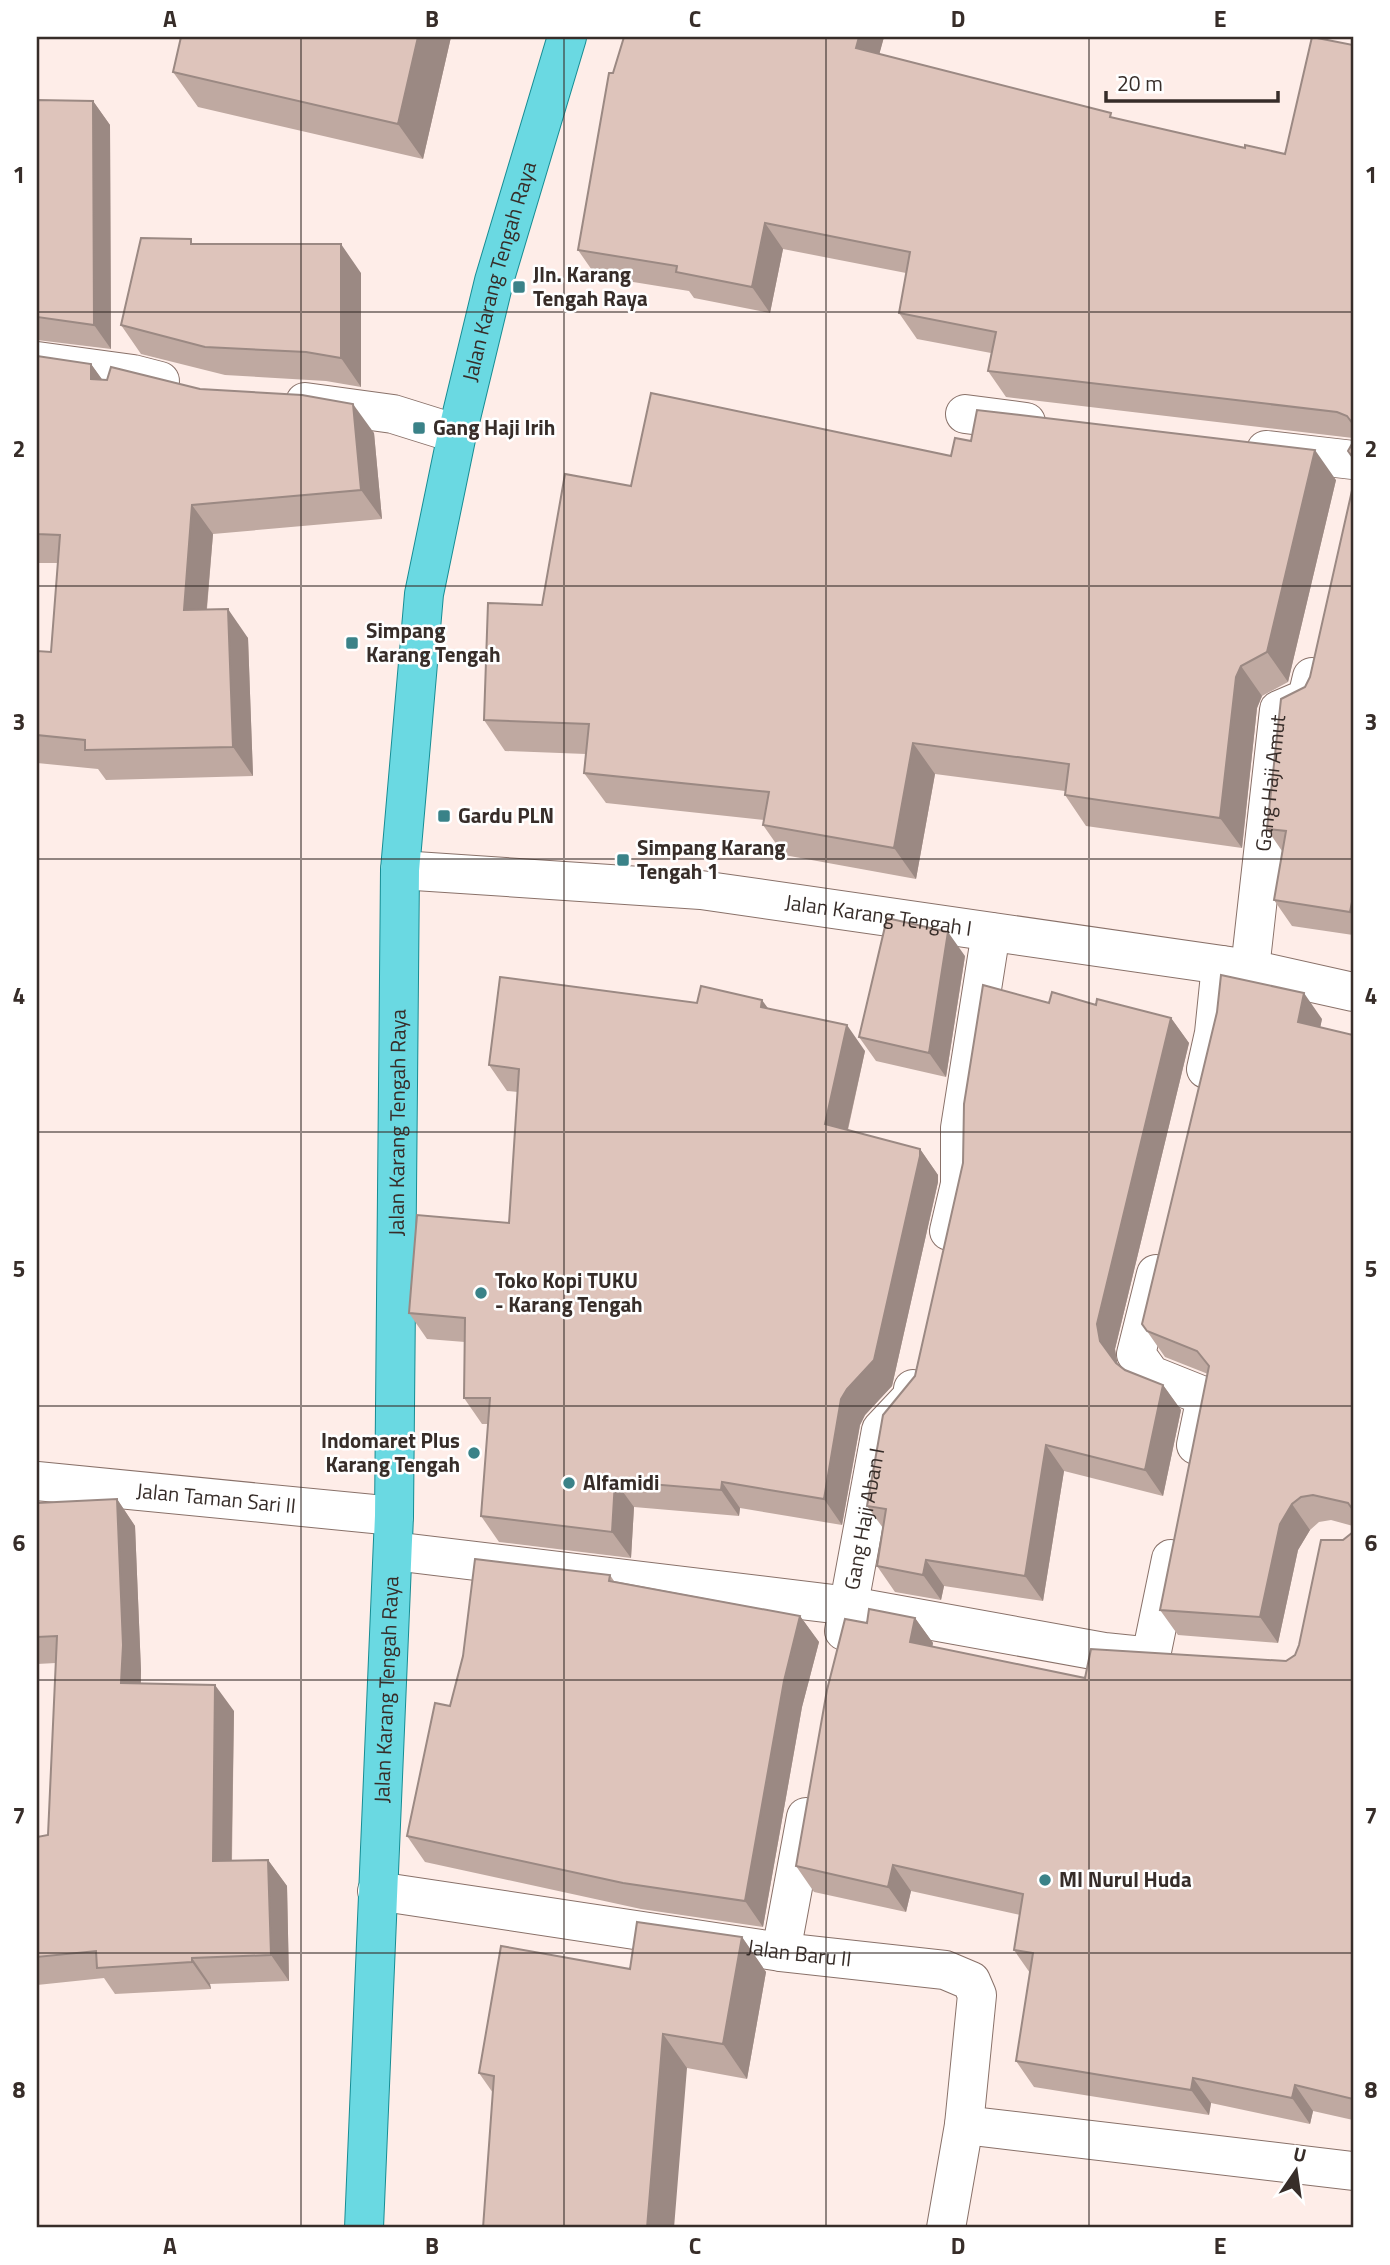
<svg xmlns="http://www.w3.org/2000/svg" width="1390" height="2265" font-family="'Titillium Web',sans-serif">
<rect width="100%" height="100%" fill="#feede8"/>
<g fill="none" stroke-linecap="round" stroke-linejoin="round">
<defs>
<g id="minor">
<path d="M 37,361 L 133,374 L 160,381"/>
<path d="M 305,402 L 393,414 L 457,434"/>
<path d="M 965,414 L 1026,422"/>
<path d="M 1266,450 L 1353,460"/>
<path id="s1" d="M 400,870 L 701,890 L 1250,969 L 1353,992"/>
<path id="s2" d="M 1250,969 L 1279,710 L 1307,698 L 1312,677"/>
<path d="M 1206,1069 L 1214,1033 L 1221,965"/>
<path d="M 949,1231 L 960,1184 L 960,1128 L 991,932"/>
<path d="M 1156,1274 L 1136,1354 L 1151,1375 L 1206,1397 L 1196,1445"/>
<path id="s3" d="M 37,1481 L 394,1516"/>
<path d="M 393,1551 L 850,1606 L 1104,1652 L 1143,1656"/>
<path id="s4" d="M 844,1631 L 881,1430 L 912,1397 L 913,1389"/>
<path d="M 1151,1656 L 1171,1559"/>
<path id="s5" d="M 377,1891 L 781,1952 L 945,1970 L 971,1981 L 977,1995 L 964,2125 L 946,2228"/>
<path d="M 781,1952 L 806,1817"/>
<path d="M 964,2125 L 1353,2171"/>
</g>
<g id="major">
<path id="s6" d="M 364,2228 L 394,1516 L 400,870 L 424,594 L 457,434 L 494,281 L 567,37"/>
</g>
</defs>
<!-- minor casing -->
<use href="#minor" stroke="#897169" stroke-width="40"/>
<!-- major casing -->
<use href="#major" stroke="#178d94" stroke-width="40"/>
<!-- minor -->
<use href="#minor" stroke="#fff" stroke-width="38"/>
<!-- major -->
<use href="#major" stroke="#6ad9e2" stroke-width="38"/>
</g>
<!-- wall -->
<path fill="#bfa9a1" d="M 451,37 L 423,159 L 198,107 L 173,72 Z
M 624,37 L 884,37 L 879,54 L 1115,119 L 1245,148 L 1285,154 L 1353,45 L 1353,438 L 1006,397 L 988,371 L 991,353 L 917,339 L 899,313 L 906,273 L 783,249 L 770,313 L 694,298 L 689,291 L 596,276 L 578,250 L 613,73 Z
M 37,100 L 93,101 L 110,125 L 111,349 L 37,340 Z
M 195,244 L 361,273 L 361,387 L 326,381 L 225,375 L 141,354 L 121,325 Z
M 37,356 L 91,364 L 102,380 L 374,433 L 382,519 L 213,534 L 207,609 L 248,638 L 253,776 L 106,780 L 98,769 L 37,763 L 37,651 L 51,652 L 58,563 L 37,563 Z
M 971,441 L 1336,480 L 1288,682 L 1262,696 L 1257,708 L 1242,848 L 1086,826 L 1065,795 L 1065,791 L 935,774 L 916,879 L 784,855 L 763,825 L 764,820 L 606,803 L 584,773 L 586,754 L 505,751 L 484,720 L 542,605 L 631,486 L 951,456 Z
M 1353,486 L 1353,935 L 1292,926 L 1274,900 L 1282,851 L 1267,829 L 1305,687 L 1310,677 Z
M 965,956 L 946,1077 L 876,1061 L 859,1037 Z
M 697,1003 L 768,1008 L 865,1051 L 848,1130 L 920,1149 L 938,1175 L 938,1182 L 892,1386 L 865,1415 L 860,1425 L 842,1525 L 740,1508 L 739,1516 L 634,1507 L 631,1558 L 499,1542 L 481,1516 L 488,1424 L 482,1424 L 464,1398 L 465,1342 L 427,1339 L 409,1313 L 509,1223 L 518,1092 L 507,1091 L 489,1065 Z
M 1049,1003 L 1096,1005 L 1171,1018 L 1189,1043 L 1115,1349 L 1117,1364 L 1125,1370 L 1163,1385 L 1181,1410 L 1163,1496 L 1064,1471 L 1043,1601 L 944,1586 L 941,1600 L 895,1592 L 877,1566 L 883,1528 L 867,1506 L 915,1376 Z
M 1322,1019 L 1320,1027 L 1353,1035 L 1353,1526 L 1331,1520 L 1319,1522 L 1310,1530 L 1298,1550 L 1278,1643 L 1178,1635 L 1160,1610 L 1208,1374 L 1165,1357 L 1142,1324 Z
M 117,1499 L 135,1526 L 141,1671 L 141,1683 L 234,1711 L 232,1861 L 268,1860 L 287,1886 L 289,1981 L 210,1984 L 211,1989 L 115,1994 L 104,1978 L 37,1985 L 37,1837 L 48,1835 L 56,1663 L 37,1664 L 37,1503 Z
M 1353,1532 L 1353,2120 L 1313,2111 L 1310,2124 L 1211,2103 L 1209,2115 L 1034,2087 L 1016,2061 L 1030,1973 L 1014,1950 L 1020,1915 L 911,1891 L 906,1912 L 814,1892 L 796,1866 L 867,1623 L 915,1618 L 933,1643 L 932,1647 L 1085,1678 L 1286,1661 L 1295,1655 L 1343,1540 Z
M 610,1575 L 614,1581 L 800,1616 L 819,1642 L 802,1707 L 763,1927 L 641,1909 L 425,1862 L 407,1836 L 450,1706 Z
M 742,1937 L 766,1972 L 747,2079 L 687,2068 L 493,2093 L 479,2073 L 630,1969 Z"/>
<!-- shaded-wall -->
<path fill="#9b8983" d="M 418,37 L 451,37 L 423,159 L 398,124 Z
M 859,37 L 884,37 L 874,74 L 856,48 Z
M 93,101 L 110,125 L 111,349 L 94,325 Z
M 765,223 L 783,249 L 770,313 L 752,287 Z
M 341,244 L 361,273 L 361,387 L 341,358 Z
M 91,364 L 112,393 L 91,379 Z
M 353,404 L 374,433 L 382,519 L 361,490 Z
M 1315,450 L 1336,480 L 1288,682 L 1267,652 Z
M 192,505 L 213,534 L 204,639 L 184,610 Z
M 228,609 L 248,638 L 253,776 L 233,747 Z
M 1241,666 L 1262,696 L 1257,708 L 1242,848 L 1220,818 L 1236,677 Z
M 913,743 L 935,774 L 916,879 L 894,848 Z
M 1353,897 L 1353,916 L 1350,912 Z
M 948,932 L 965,956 L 946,1077 L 929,1053 Z
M 1304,993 L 1322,1019 L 1316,1048 L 1298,1022 Z
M 762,1000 L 781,1026 L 761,1007 Z
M 1171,1018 L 1189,1043 L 1115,1349 L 1118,1366 L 1100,1341 L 1097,1324 Z
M 847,1025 L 865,1051 L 843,1150 L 825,1124 Z
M 920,1149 L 938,1175 L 938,1182 L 892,1386 L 865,1415 L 860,1425 L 842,1525 L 824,1499 L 841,1399 Z
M 1163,1385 L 1181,1410 L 1163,1496 L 1145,1470 Z
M 1046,1445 L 1064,1471 L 1043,1601 L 1025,1576 Z
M 615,1481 L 634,1507 L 631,1558 L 612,1532 Z
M 722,1482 L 740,1508 L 739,1516 L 721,1490 Z
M 117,1499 L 135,1526 L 141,1671 L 140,1709 L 121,1683 Z
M 1292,1504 L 1310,1530 L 1298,1550 L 1278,1643 L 1260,1617 L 1280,1524 Z
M 926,1560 L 944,1586 L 941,1600 L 923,1575 Z
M 800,1616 L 819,1642 L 802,1707 L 763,1927 L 745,1901 L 784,1681 Z
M 915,1618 L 933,1643 L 928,1668 L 910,1642 Z
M 215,1685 L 234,1711 L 231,1887 L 213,1861 Z
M 268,1860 L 287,1886 L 289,1981 L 271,1955 Z
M 893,1865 L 911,1891 L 906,1912 L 888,1887 Z
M 742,1937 L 766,1972 L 747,2079 L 723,2044 Z
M 192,1958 L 210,1984 L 211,1989 L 192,1962 Z
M 663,2034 L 687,2068 L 674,2228 L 647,2228 Z
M 1193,2078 L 1211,2103 L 1209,2115 L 1191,2090 Z
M 1295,2085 L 1313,2111 L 1310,2124 L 1292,2098 Z"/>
<!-- building -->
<path fill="#dec4bb" stroke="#9b8983" stroke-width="2" d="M 181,37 L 418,37 L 398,124 L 173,72 Z
M 624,37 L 859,37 L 856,48 L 1111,113 L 1110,117 L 1245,148 L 1245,145 L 1285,154 L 1312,37 L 1353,45 L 1353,424 L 1347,416 L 1337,412 L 988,371 L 996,332 L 899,313 L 910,252 L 765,223 L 752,287 L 676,272 L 677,266 L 578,250 L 609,73 L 613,73 Z
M 37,100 L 93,101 L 94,325 L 37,317 Z
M 141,238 L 191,239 L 191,244 L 341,244 L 341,358 L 306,352 L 205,347 L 121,325 Z
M 37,356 L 91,364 L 91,379 L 107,380 L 111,367 L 200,389 L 302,395 L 353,404 L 361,490 L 192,505 L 184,610 L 228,609 L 233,747 L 85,750 L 85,740 L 37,735 L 37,651 L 51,652 L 60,535 L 37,534 Z
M 651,393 L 951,456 L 955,438 L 971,441 L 977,410 L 1315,450 L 1267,652 L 1241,666 L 1236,677 L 1220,818 L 1065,795 L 1069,764 L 913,743 L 894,848 L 763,825 L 769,792 L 584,773 L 589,724 L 484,720 L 488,603 L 542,605 L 565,474 L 631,486 Z
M 1353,442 L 1353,458 L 1348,451 Z
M 1353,486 L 1353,897 L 1350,912 L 1274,900 L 1286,831 L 1267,829 L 1281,699 L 1305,687 L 1310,677 Z
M 887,918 L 948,932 L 929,1053 L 859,1037 Z
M 1221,975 L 1304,993 L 1298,1022 L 1353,1035 L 1353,1510 L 1348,1503 L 1313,1495 L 1301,1497 L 1292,1504 L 1280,1524 L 1260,1617 L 1160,1610 L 1209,1366 L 1197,1351 L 1147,1331 L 1142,1324 L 1217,1012 Z
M 500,977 L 697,1003 L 701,986 L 762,1000 L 761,1007 L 847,1025 L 825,1124 L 920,1149 L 920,1156 L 874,1360 L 847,1389 L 841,1399 L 824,1499 L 722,1482 L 721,1490 L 615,1481 L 612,1532 L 481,1516 L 490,1398 L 464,1398 L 465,1318 L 409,1313 L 417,1215 L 509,1223 L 519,1069 L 489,1065 Z
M 983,985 L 1049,1003 L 1052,992 L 1096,1005 L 1097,999 L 1171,1018 L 1097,1324 L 1100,1341 L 1116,1363 L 1125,1370 L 1163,1385 L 1145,1470 L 1046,1445 L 1025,1576 L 926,1560 L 923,1575 L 877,1566 L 886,1509 L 867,1506 L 883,1415 L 915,1376 L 963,1163 L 964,1104 Z
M 117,1499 L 123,1645 L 121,1683 L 215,1685 L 213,1861 L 268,1860 L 271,1955 L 192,1958 L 192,1962 L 97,1968 L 96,1951 L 37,1957 L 37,1837 L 48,1835 L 57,1636 L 37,1637 L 37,1503 Z
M 1353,1532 L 1353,2099 L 1295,2085 L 1292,2098 L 1193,2078 L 1191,2090 L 1016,2061 L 1033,1953 L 1014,1950 L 1023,1894 L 893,1865 L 888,1887 L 796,1866 L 827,1690 L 845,1619 L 867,1623 L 869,1609 L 915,1618 L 910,1642 L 1085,1678 L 1091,1649 L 1286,1661 L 1295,1655 L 1299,1645 L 1321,1540 L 1343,1540 Z
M 475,1559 L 610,1575 L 609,1581 L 800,1616 L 784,1681 L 745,1901 L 623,1883 L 407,1836 L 435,1703 L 450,1706 L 463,1656 Z
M 637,1922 L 742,1937 L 723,2044 L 663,2034 L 647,2228 L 483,2228 L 494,2076 L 479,2073 L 501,1946 L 630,1969 Z"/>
<!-- grid -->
<path fill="none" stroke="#372d29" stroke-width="2" stroke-opacity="0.55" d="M 301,37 L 301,2228M 564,37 L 564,2228M 826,37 L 826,2228M 1089,37 L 1089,2228M 37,312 L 1353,312M 37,586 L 1353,586M 37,859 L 1353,859M 37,1132 L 1353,1132M 37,1406 L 1353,1406M 37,1680 L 1353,1680M 37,1953 L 1353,1953"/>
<!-- markers -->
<g fill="#3a8288" stroke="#fff" stroke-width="2.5">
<rect x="512" y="280" width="14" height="14" rx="3.5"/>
<rect x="412" y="421" width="14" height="14" rx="3.5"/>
<rect x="345" y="636" width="14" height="14" rx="3.5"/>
<rect x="437" y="809" width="14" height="14" rx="3.5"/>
<rect x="616" y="853" width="14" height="14" rx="3.5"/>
<circle cx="481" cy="1293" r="7"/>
<circle cx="474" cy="1453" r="7"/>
<circle cx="569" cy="1483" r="7"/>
<circle cx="1045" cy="1880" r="7"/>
</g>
<g text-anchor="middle" stroke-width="5" stroke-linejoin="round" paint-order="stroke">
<!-- street labels -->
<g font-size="21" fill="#372d29" stroke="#fff">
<text dy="7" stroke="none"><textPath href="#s6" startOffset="1967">Jalan Karang Tengah Raya</textPath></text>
<text dy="7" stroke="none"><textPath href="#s2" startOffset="187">Gang Haji Amut</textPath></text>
<text dy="7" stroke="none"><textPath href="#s1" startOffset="481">Jalan Karang Tengah I</textPath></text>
<text dy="7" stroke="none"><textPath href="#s6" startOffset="1106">Jalan Karang Tengah Raya</textPath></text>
<text dy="7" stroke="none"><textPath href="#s3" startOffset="180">Jalan Taman Sari II</textPath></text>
<text dy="7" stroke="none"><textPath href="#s4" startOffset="114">Gang Haji Aban I</textPath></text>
<text dy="7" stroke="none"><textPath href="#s6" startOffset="539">Jalan Karang Tengah Raya</textPath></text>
<text dy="7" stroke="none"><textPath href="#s5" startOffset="427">Jalan Baru II</textPath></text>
</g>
<!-- poi labels -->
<g font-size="21" font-weight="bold" fill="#372d29" stroke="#fff" text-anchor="start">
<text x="533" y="282">Jln. Karang<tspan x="533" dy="24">Tengah Raya</tspan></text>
<text x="433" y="435">Gang Haji Irih</text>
<text x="366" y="638">Simpang<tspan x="366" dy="24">Karang Tengah</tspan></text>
<text x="458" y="823">Gardu PLN</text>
<text x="637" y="855">Simpang Karang<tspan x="637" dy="24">Tengah 1</tspan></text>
<text x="495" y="1288">Toko Kopi TUKU<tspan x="495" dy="24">- Karang Tengah</tspan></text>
<text x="460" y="1448" text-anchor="end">Indomaret Plus<tspan x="460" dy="24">Karang Tengah</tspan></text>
<text x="583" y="1490">Alfamidi</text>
<text x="1059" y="1887">MI Nurul Huda</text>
</g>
</g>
<!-- border -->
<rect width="1390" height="2265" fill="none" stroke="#ffffff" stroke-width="77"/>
<!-- north arrow -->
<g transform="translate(1296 2171) rotate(13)" stroke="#ffffff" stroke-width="5" paint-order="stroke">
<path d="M0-5L12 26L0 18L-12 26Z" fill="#372d29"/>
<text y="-10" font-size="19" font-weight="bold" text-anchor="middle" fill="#372d29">U</text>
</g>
<!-- scale -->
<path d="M1106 91v10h172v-10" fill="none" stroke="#372d29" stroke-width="3.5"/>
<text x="1117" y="91" font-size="21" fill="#372d29" stroke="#ffffff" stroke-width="5" paint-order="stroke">20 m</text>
<rect x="38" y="38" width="1314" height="2188" fill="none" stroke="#372d29" stroke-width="2.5"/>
<g font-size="23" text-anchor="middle" font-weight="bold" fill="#372d29">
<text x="170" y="27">A</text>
<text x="432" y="27">B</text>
<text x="695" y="27">C</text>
<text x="958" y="27">D</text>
<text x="1220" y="27">E</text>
<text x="19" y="183">1</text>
<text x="1371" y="183">1</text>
<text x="19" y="457">2</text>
<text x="1371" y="457">2</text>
<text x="19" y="730">3</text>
<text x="1371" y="730">3</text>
<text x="19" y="1004">4</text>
<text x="1371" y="1004">4</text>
<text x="19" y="1277">5</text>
<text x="1371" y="1277">5</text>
<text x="19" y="1551">6</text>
<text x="1371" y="1551">6</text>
<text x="19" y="1824">7</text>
<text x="1371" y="1824">7</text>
<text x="19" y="2098">8</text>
<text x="1371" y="2098">8</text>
<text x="170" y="2254">A</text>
<text x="432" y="2254">B</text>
<text x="695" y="2254">C</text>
<text x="958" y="2254">D</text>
<text x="1220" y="2254">E</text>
</g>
</svg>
